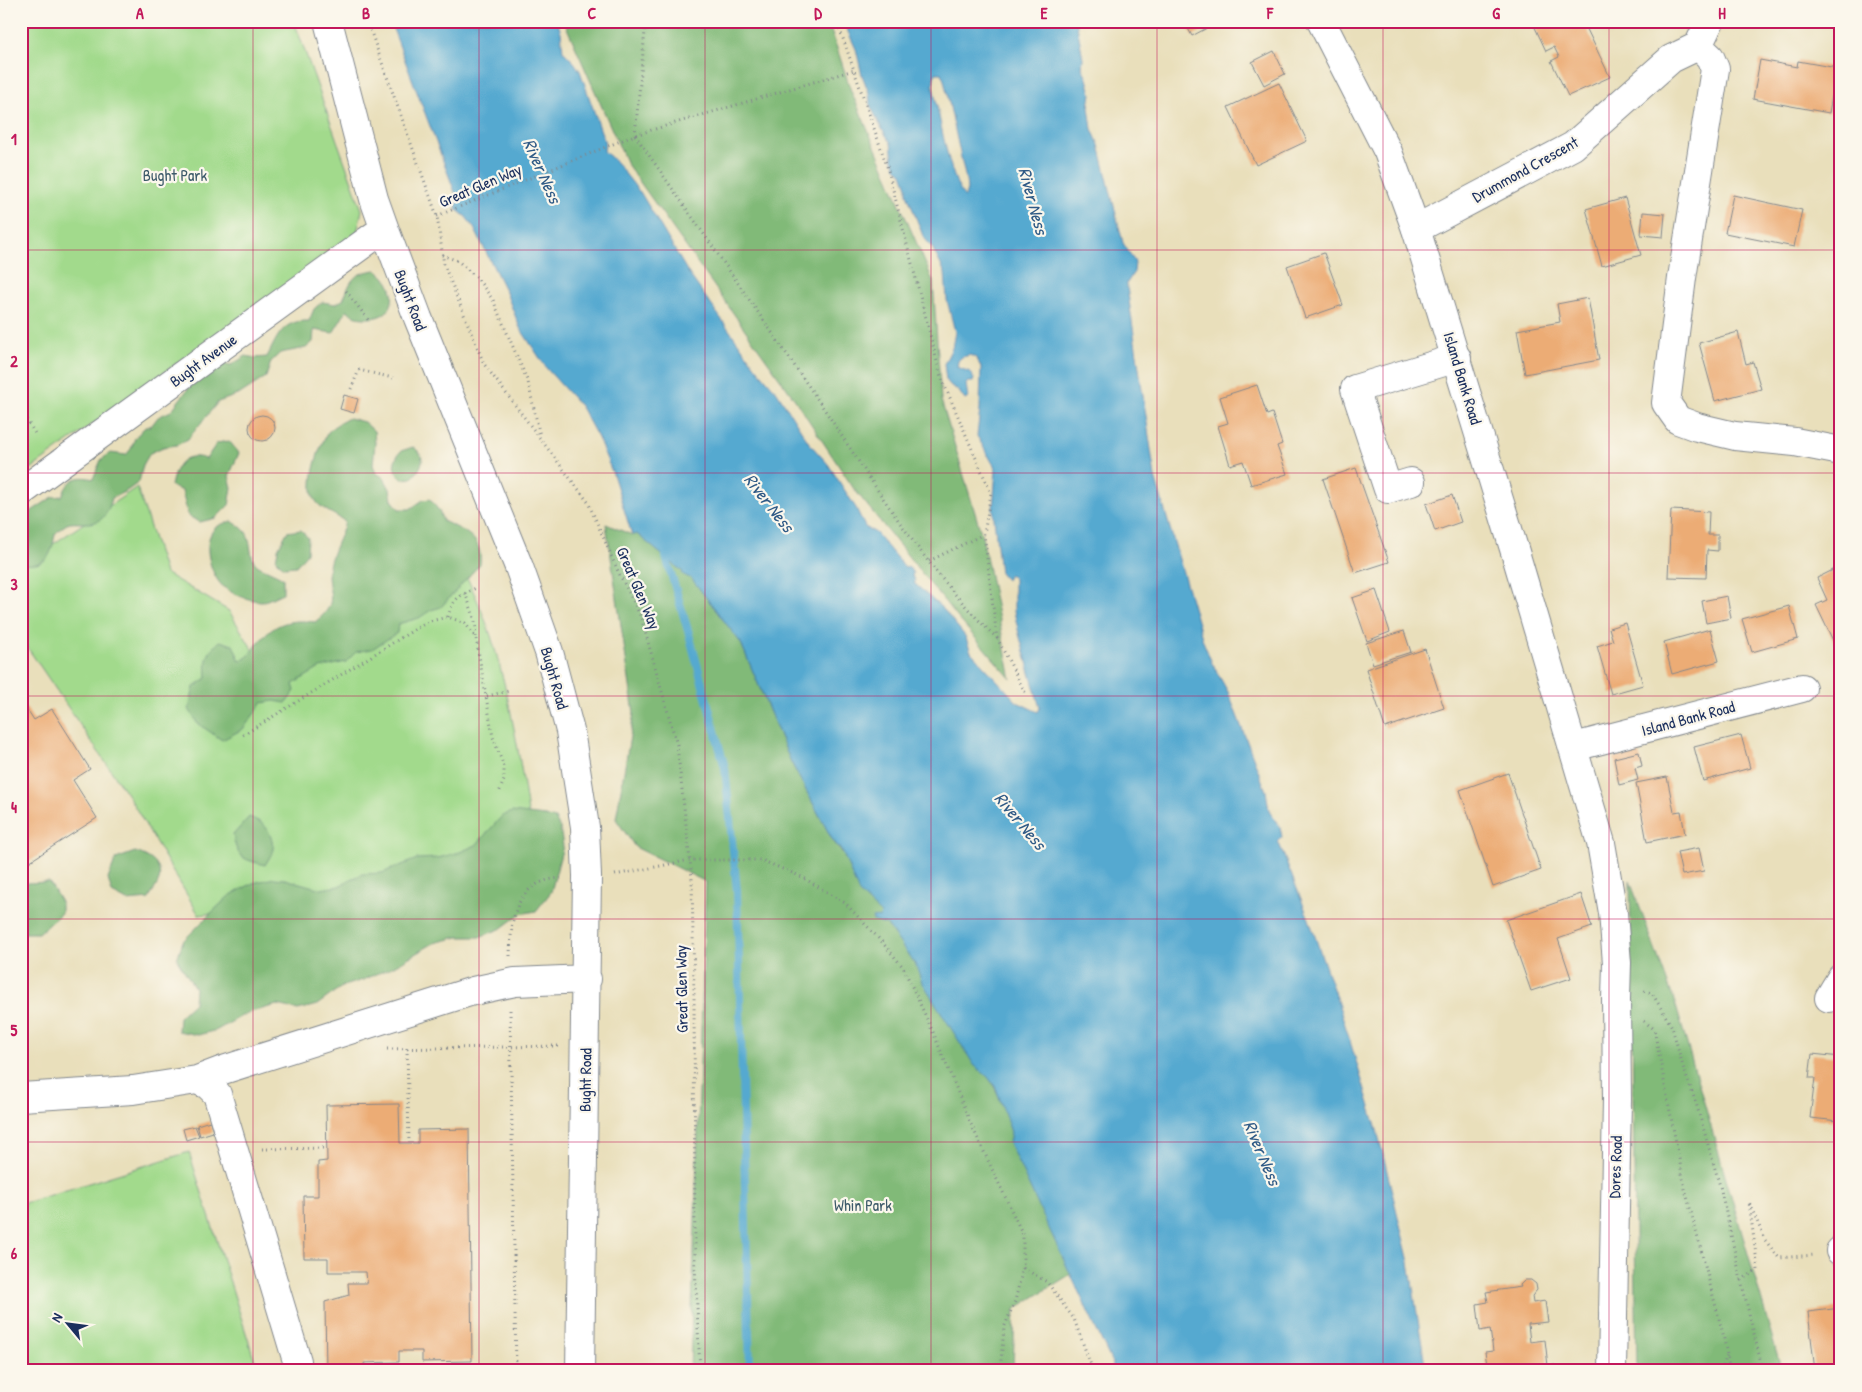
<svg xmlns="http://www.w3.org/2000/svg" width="1862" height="1392" font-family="'Patrick Hand',sans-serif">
<rect width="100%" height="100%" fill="#fbf7ec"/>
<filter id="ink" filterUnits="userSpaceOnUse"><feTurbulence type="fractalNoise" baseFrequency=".02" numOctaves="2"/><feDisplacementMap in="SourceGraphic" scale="10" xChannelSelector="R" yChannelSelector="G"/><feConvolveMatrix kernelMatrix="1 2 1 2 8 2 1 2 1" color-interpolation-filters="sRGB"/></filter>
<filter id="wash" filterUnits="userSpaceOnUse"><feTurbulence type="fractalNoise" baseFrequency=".0096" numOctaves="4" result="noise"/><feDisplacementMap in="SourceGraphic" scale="20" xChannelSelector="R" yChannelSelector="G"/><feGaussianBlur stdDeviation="1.12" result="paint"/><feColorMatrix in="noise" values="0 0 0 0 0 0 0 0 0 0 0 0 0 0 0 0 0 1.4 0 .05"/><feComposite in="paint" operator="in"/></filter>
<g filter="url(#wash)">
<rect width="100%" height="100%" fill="#e9dfbb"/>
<!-- green -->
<path fill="#a2da8c" stroke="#5e8475" d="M 21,21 L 294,21 L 362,210 L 357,233 L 21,476 Z
M 137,487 L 165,573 L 229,611 L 275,686 L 466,575 C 475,595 484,615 491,636 C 512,702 522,771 532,839 L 310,901 L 199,915 L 129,797 L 21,638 L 21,566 Z
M 189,1152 L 258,1371 L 21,1371 L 21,1204 Z"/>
<!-- forest -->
<path fill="#81ba78" stroke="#4e746b" d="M 564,21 L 828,21 L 851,91 L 933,281 L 941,400 L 982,536 L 1011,679 L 958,618 L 854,489 L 798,404 L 627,164 Z
M 376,270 C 398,284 400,317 369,318 C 365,318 360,318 357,317 C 353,316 350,312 347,310 L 333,333 L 314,330 L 313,342 L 306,348 L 280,353 L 271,362 L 266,377 L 240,394 L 218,402 L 188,439 L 177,445 L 163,447 L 150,453 L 143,465 L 139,482 L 128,490 L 112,498 C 107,516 102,524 83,523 C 78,523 71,522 67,524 C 63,526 58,531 55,534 C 51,557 47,567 21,564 L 21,518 L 53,497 L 62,496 C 68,481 76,474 93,479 L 101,460 L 110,453 L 126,455 L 131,449 L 135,438 L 144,428 L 152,425 L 158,417 L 171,411 L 191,385 L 221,363 L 231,365 L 246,356 L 255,358 L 267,357 C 278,336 282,320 309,321 L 314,309 L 322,302 L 335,304 L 343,300 C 351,280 353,273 376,270 Z
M 349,418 L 364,422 L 374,431 L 375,443 L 373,465 L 376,473 L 384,478 L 390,489 L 392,500 L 399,509 L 410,509 L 423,500 L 430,499 L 439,511 L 443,521 C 463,531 483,536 480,564 L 441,607 L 431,610 L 419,618 L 398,624 L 397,633 L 372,649 L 356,652 L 346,662 L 320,668 L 293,684 L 295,691 L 286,703 L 274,701 L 262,703 L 243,729 L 222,740 L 197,723 L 189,709 L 194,687 L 207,678 C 206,659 205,655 220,641 L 233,645 L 240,661 C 250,657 252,651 259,642 C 276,622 290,619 315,622 C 343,601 324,591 329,566 C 332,551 341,537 345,522 C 335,513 321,511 314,498 C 307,484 319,444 329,431 C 334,425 342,422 349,418 Z
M 229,441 L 239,453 L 229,476 L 232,488 L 229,505 L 216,518 L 200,522 L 188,516 L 182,491 L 171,486 C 175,466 183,451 206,459 L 217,443 Z
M 413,447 C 428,457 422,467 412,478 L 402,479 C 392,469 392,462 401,451 Z
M 232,521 C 237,525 244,528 247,534 C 252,544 249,558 257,565 C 261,568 277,574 283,578 L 283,593 C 277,595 268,601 262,601 C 251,601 234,595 225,588 C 212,579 202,547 212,532 C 216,525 225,523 232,521 Z
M 606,524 L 632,535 L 637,534 L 692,579 L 741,643 L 791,762 L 832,839 L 909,948 L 989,1077 L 1087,1264 L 1015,1309 L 1013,1371 L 690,1371 L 706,882 L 635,847 L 616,819 L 634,713 Z
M 301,530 L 308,538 L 307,553 L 296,566 L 284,567 L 276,560 L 278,549 L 287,532 Z
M 512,812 L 545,816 L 555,819 L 560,828 L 563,846 L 551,892 L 536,911 L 520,914 L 500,929 L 479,937 L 458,937 L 434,943 L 392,967 L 363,980 L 343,986 L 317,1005 L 298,1010 L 277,1005 L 247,1013 L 217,1030 L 198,1035 L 178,1031 L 179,1017 L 194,1003 L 195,988 L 177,959 L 183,941 L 205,919 L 229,896 L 253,883 L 274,878 L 285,879 L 321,889 L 339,886 L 351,879 L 363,874 L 382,873 L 417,859 L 438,858 L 460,852 L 476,845 L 502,816 Z
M 249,817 C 268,824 270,831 274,850 L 265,865 C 243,859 237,859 233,835 Z
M 135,852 C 148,856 163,864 159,880 C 157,886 152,893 149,899 L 127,901 L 112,893 L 108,879 L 116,859 Z
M 1630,881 L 1676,1006 L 1782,1371 L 1637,1371 Z
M 49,882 L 61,902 L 61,913 L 39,933 L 21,933 L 21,885 L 27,883 Z"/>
<!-- water -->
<path fill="#54a9d0" stroke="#386c97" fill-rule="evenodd" d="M 390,21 L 557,21 L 561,32 L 563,51 L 574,62 L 580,71 L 605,143 L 604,151 L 616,162 L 642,195 L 689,274 L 755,366 L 777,392 L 809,443 L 828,464 L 856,508 L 865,527 L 876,533 L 905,568 L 908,566 L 913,573 L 912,576 L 915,580 L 914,583 L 944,610 L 965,636 L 971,652 L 1017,702 L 1038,712 L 1040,708 L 1019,634 L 1014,611 L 1014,579 L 1010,575 L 1008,576 L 1006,580 L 1000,573 L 993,509 L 996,469 L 977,436 L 980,409 L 981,367 L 976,358 L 970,355 L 962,357 L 958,361 L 957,367 L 970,372 L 974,379 L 973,382 L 968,382 L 966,384 L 968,398 L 965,400 L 958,390 L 951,386 L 946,380 L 944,364 L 952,348 L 955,332 L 947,300 L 945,273 L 933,249 L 923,236 L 907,194 L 907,187 L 902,173 L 897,169 L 893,160 L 891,143 L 882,129 L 870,105 L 869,93 L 862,75 L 856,49 L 843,21 L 1076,21 L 1083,58 L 1082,68 L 1086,75 L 1091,93 L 1089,107 L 1092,129 L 1099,145 L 1123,243 L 1135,262 L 1134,272 L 1127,283 L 1127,287 L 1155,477 L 1203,641 L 1212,663 L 1228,692 L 1266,791 L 1269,811 L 1280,827 L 1282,837 L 1278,841 L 1309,919 L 1342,1015 L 1377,1130 L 1409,1262 L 1426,1371 L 1112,1371 L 1113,1365 L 1009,1143 L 1011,1132 L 996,1088 L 988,1077 L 974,1065 L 921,980 L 917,967 L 887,925 L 873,921 L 872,918 L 880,917 L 881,914 L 859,893 L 843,853 L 832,839 L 791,762 L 741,643 L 692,579 L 682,574 L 683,572 L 637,534 L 632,535 L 613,474 L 598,438 L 581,407 L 547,369 L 520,328 L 505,290 L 474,228 L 466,217 L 456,209 L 458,200 ZM 936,73 L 941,73 L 944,80 L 966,180 L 967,189 L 965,197 C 949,180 939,112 933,87 L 934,77 Z"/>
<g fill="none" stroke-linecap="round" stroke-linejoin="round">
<!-- stream -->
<path stroke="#54a9d0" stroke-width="8" d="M 666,549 L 666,557 L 689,634 L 725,768 L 737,891 L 750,1371"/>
</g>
<g id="blocks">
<!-- building -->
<path fill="#ecac75" d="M 1184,21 L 1220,21 L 1192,36 Z
M 1532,21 L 1583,21 L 1610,77 L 1568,96 L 1551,61 L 1559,57 L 1554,47 L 1546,51 Z
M 1274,51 L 1285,74 L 1264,85 L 1252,62 Z
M 1760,60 L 1797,67 L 1798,61 L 1837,68 L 1829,113 L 1753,99 Z
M 1279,83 L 1307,141 L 1256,165 L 1228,107 Z
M 1733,195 L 1802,210 L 1794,247 L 1725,233 Z
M 1625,198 L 1641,255 L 1602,266 L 1586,209 Z
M 1643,212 L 1665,214 L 1663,237 L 1641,235 Z
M 1324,253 L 1343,305 L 1305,318 L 1287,266 Z
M 1588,298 L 1599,360 L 1525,374 L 1517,330 L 1560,322 L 1557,304 Z
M 1738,332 L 1746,364 L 1753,362 L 1761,389 L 1715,401 L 1699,343 Z
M 1257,385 L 1267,415 L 1272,413 L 1282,444 L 1277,446 L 1287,474 L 1251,485 L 1243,461 L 1230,465 L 1218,426 L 1228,423 L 1220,397 Z
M 344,395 L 358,399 L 354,413 L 340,409 Z
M249 428a13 13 0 1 1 26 0a13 13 0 1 1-26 0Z
M 1356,468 L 1389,562 L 1355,573 L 1323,479 Z
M 1452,495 L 1461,522 L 1435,531 L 1426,504 Z
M 1671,510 L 1709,512 L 1708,535 L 1718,535 L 1718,551 L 1707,550 L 1706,578 L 1668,577 Z
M 1837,568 L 1841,576 L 1841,647 L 1837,649 L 1816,605 L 1827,600 L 1817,578 Z
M 1376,590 L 1390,632 L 1367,641 L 1352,598 Z
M 1727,596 L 1731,618 L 1706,623 L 1702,601 Z
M 1789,606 L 1798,639 L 1752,652 L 1742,619 Z
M 1625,623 L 1643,685 L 1611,694 L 1597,646 L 1613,641 L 1609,628 Z
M 1710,629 L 1719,661 L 1672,674 L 1664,642 Z
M 1404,631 L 1411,652 L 1373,664 L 1366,643 Z
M 1425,649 L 1444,708 L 1385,728 L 1366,669 Z
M 23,703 L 34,720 L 52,709 L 90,769 L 73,780 L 97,818 L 21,867 L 21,705 Z
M 1741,735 L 1750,768 L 1703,781 L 1694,747 Z
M 1639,752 L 1642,766 L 1635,768 L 1638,780 L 1619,785 L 1614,758 Z
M 1508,773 L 1541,870 L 1493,887 L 1460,790 Z
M 1667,777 L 1674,812 L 1681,811 L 1685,834 L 1647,842 L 1636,783 Z
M 1699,848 L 1704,871 L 1682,875 L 1677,852 Z
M 1581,894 L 1592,927 L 1558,939 L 1571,978 L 1531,991 L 1506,920 Z
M 1812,1054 L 1841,1057 L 1841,1103 L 1839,1121 L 1810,1118 L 1815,1078 L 1809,1078 Z
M 399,1104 L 400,1143 L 418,1143 L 418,1130 L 469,1129 L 472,1361 L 422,1362 L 422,1351 L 399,1351 L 399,1362 L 364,1363 L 365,1371 L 326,1371 L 325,1302 L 349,1295 L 348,1283 L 367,1283 L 366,1272 L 328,1272 L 328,1258 L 304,1258 L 303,1196 L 318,1196 L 318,1162 L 327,1161 L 326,1105 Z
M 210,1121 L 213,1132 L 200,1136 L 197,1125 Z
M 195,1126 L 199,1136 L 186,1140 L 183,1129 Z
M 1525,1280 L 1531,1280 L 1536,1284 L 1537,1290 L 1532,1296 L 1533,1303 L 1545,1301 L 1548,1322 L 1528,1324 L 1530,1342 L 1545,1340 L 1548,1366 L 1555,1365 L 1562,1371 L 1488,1371 L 1485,1352 L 1493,1351 L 1490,1329 L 1480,1331 L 1477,1304 L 1488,1302 L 1486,1292 L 1521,1287 L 1520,1285 Z
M 1841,1308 L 1841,1371 L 1815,1371 L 1808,1312 Z"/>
</g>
</g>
<g filter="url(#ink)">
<use href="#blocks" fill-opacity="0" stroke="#82878c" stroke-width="1"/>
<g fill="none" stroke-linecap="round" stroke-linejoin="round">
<defs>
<path id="minor" d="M 328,21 L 374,199 L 385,230 L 418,318 L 519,567 L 549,652 L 570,731 L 585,827 L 587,876 L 580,1371
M 1698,46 L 1710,57 L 1715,69 L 1682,278 L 1666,403 L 1678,420 L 1697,427 L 1735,436 L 1795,442 L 1841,451
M 1416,229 L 1573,146 L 1671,59 L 1698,46 L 1710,21
M 1411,482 L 1388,489 L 1355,389 L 1457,358
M 21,492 L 374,236 L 385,230
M 1574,747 L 1802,688
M 1829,998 L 1841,978
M 197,1080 L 223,1070 L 473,991 L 515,982 L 587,979
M 21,1097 L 133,1090 L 197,1080 L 208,1085 L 217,1094 L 297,1361
M 1840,1251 L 1841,1251"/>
<path id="major" d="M 1321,21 L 1388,152 L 1416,229 L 1515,552 L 1601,843 L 1613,913 L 1617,963 L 1616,999 L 1617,1099 L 1612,1371"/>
</defs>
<!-- minor casing -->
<use href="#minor" stroke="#82878c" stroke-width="30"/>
<!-- major casing -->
<use href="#major" stroke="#82878c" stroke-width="30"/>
<!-- path -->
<path stroke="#82878c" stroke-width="3" stroke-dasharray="1 4" stroke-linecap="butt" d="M 367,21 L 437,216 L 444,265 L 484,364 L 588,502 L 617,569 L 641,617 L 677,745 L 692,878 L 694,991 L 695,1264 L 700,1371
M 635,135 C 697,224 759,313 820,403 C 874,483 926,572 997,638 L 984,534 L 991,493 L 941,377 L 887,166 L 837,21
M 635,135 L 646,21
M 437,216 L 635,135 L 854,70
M 442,255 L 458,261 L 477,278 L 493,300 L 528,382 L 540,436
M 346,291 L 370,322
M 351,389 L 359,370 L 393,378
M 21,411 L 36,435
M 929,561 L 984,534
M 465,593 C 471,608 477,621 476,637
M 448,617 C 453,598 459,596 476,588
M 997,638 L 1026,694
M 487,696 L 509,691
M 243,735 L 417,628 L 430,621 L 448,617 L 465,623 L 476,638 L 493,737 L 504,767 L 504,780 L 499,793
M 615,875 L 690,860 L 761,860 L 802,877 L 845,903 L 882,942 L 903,967 L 933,1032 L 971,1124 L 1023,1235 L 1023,1268 L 1015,1301 L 1004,1328 L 1000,1371
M 510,956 C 511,918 515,881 561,878
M 1644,991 L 1652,993 L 1672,1027 L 1684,1070 L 1696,1103 L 1720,1186 L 1741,1280 L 1758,1270 L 1749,1202 L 1765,1240 L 1779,1258 L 1814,1255
M 510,1010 L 516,1371
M 1644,1021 L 1654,1029 L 1685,1189 L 1723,1334 L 1730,1371
M 407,1048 L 409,1143
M 387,1049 L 558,1046
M 262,1149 L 325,1148
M 1023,1268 L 1047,1282 L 1074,1319 L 1093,1371
M 1741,1280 L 1763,1371
M 1722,1371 L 1727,1354"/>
<!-- minor -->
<use href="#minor" stroke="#fff" stroke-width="28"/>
<!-- major -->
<use href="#major" stroke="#fff" stroke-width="28"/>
</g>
</g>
<!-- grid -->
<path fill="none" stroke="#c2185b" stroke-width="1" stroke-opacity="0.55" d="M 253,21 L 253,1371M 479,21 L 479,1371M 705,21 L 705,1371M 931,21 L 931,1371M 1157,21 L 1157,1371M 1383,21 L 1383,1371M 1609,21 L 1609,1371M 21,250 L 1841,250M 21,473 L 1841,473M 21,696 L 1841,696M 21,919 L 1841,919M 21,1142 L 1841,1142"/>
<g text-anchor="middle" stroke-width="4.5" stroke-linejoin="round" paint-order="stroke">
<!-- street labels -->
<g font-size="16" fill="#1b2f5e" stroke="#fbf7ec">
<text transform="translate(1525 169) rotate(-29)" y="6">Drummond Crescent</text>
<text transform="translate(480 185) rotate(-23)" y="6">Great Glen Way</text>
<text transform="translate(411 300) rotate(69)" y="6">Bught Road</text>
<text transform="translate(203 360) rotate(-36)" y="6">Bught Avenue</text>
<text transform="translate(1463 378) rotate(73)" y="6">Island Bank Road</text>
<text transform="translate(639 588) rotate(67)" y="6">Great Glen Way</text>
<text transform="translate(555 678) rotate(74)" y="6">Bught Road</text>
<text transform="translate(1688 718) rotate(-15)" y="6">Island Bank Road</text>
<text transform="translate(681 989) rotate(-91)" y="6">Great Glen Way</text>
<text transform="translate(585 1080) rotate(-89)" y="6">Bught Road</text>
<text transform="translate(1615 1167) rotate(-88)" y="6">Dores Road</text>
</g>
<!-- park labels -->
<g font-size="16" fill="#3d5a6a" stroke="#fbf7ec">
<text x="175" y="181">Bught Park</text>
<text x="863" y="1211">Whin Park</text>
</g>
<!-- water labels -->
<g font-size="18" font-style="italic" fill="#2f5a86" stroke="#fbf7ec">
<text transform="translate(542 171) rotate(66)" y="6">River Ness</text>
<text transform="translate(1033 201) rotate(75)" y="6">River Ness</text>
<text transform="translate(769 503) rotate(52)" y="6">River Ness</text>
<text transform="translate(1020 821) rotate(50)" y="6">River Ness</text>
<text transform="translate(1262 1153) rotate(67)" y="6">River Ness</text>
</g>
</g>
<!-- margin -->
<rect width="1862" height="1392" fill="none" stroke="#fbf7ec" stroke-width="55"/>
<!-- north arrow -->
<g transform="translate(68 1324) rotate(299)" stroke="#fbf7ec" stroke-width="4" paint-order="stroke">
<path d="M0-4L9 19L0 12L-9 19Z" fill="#1b2f5e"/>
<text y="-8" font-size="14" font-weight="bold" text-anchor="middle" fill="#1b2f5e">N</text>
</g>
<rect x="28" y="28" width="1806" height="1336" fill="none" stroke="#c2185b" stroke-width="2"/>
<g font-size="16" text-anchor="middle" font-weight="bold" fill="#c2185b">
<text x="140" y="19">A</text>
<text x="366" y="19">B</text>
<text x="592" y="19">C</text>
<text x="818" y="19">D</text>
<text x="1044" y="19">E</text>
<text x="1270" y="19">F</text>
<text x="1496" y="19">G</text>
<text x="1722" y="19">H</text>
<text x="14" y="145">1</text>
<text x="14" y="367">2</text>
<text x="14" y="590">3</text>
<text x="14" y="813">4</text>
<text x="14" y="1036">5</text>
<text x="14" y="1259">6</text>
</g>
</svg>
